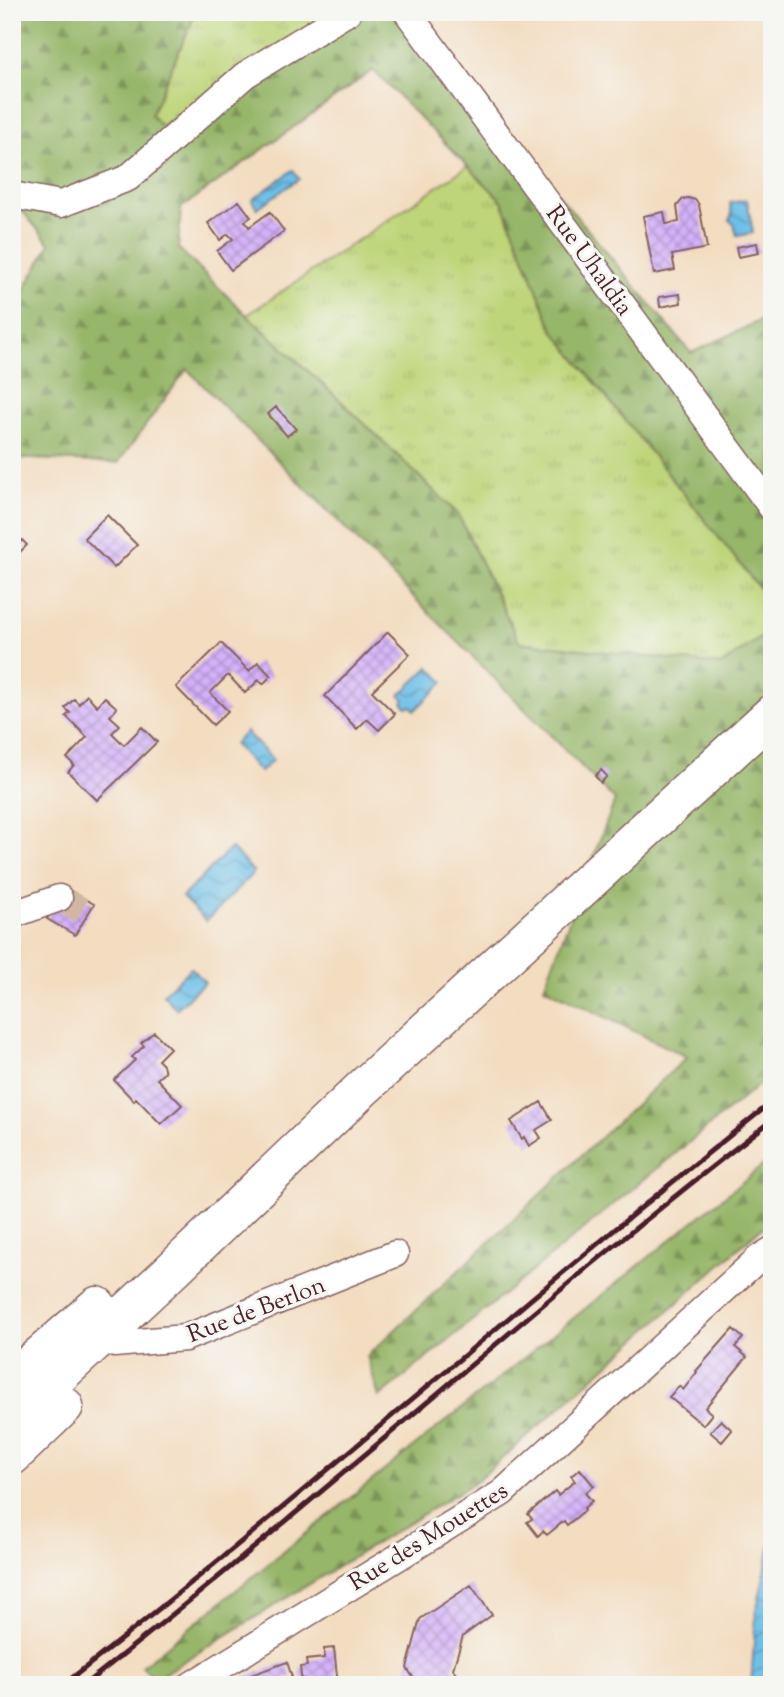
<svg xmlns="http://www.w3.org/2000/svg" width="784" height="1697" font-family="'Sorts Mill Goudy',serif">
<defs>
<pattern id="grass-tufts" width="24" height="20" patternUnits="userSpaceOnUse" patternTransform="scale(1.75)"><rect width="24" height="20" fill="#bed579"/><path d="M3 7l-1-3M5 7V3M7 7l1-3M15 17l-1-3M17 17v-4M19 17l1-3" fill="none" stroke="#a5b669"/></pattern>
<pattern id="forest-firs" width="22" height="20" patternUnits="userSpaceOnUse" patternTransform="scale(1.75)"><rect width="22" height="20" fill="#96b669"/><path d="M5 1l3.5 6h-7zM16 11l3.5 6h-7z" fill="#7c9357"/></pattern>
<pattern id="water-waves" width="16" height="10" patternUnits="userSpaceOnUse" patternTransform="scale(1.75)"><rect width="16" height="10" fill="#6cbfe8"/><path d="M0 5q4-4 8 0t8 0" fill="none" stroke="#5b9bbc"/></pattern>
<pattern id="building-cross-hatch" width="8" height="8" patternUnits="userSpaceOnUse" patternTransform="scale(1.75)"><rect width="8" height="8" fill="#d4b1f9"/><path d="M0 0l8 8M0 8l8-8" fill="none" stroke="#ae8fca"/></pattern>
</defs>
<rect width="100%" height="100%" fill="#f6f6f2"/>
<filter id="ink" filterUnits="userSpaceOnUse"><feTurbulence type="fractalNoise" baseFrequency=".0143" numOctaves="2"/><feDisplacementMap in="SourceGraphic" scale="14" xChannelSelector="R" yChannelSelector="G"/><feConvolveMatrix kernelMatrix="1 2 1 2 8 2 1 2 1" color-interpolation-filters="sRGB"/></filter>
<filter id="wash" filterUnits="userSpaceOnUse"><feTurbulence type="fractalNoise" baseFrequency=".00686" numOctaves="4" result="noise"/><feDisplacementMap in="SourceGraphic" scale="28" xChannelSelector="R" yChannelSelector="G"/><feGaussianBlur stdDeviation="1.57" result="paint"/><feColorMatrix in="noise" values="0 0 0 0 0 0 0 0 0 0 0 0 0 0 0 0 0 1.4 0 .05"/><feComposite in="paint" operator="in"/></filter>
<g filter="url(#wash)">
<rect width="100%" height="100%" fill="#f3ddc1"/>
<!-- grass -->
<path fill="url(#grass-tufts)" stroke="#847a52" stroke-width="2" d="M 196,12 L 363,12 L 161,126 L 150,115 Z
M 468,166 L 502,201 L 553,330 L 772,604 L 772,630 L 721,665 L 519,642 L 458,514 L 340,400 L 247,315 Z"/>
<!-- forest -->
<path fill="url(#forest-firs)" stroke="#706a4a" stroke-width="2" d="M 12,12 L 196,12 L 151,115 L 161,126 L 363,12 L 405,12 L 691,353 L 772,315 L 772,604 L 553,330 L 502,201 L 373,70 L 181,208 L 178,248 L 254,322 L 340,400 L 458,514 L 519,642 L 721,665 L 772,630 L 772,1074 L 379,1397 L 367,1356 L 687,1057 L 544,987 L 615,800 L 187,369 L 118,463 L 12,458 L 12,311 L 50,244 L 12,199 Z
M 772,1158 L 772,1222 L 759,1230 L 477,1481 L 155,1679 L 142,1666 Z"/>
<!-- water -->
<path fill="url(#water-waves)" stroke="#5b6f8a" stroke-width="2" d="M 293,170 L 299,179 L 257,208 L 252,200 Z
M 747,200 L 753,233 L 737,236 L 734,224 L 729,220 L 732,215 L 730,203 Z
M 429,667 L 444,682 L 415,710 L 411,706 L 406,707 L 403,703 L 405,699 L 400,695 Z
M 246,732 L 273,760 L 260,772 L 234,744 Z
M 231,848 L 254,872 L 206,921 L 182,897 Z
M 191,968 L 205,982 L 176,1009 L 163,994 Z
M 772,1540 L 772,1685 L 751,1685 L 756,1613 Z"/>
<g id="blocks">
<!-- building -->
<path fill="url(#building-cross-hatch)" d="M 688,198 L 696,200 L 699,205 L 707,248 L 672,255 L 675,270 L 654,274 L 643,216 L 664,212 L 666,224 L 679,222 L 677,206 L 683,199 Z
M 239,201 L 251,217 L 245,221 L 249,227 L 270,212 L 284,231 L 231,270 L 217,251 L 233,239 L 228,234 L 220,240 L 208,223 Z
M 757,243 L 759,253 L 738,257 L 736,247 Z
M 680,294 L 681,303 L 660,307 L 659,297 Z
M 276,407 L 296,429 L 287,436 L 268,414 Z
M 107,515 L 137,545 L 114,568 L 84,538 Z
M 22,540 L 27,545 L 12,560 L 12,545 L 15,547 Z
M 388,632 L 410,654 L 372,691 L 395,714 L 379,730 L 367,719 L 357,729 L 325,696 Z
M 221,643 L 249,671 L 258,662 L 271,676 L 263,684 L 259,680 L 245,693 L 228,675 L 210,693 L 228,711 L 213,725 L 176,687 Z
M 87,695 L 97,706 L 105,697 L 117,708 L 110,716 L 120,725 L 112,733 L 124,745 L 142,727 L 157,742 L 97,800 L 68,772 L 74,765 L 67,758 L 87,737 L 66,716 L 70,713 L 65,708 L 74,699 L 79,704 Z
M 601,770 L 607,776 L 601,783 L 595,776 Z
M 66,888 L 94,904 L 75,935 L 47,919 Z
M 154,1032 L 170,1048 L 158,1060 L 163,1065 L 165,1072 L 157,1079 L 182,1105 L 161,1124 L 136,1098 L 134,1101 L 114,1080 L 135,1060 L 132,1057 L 144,1046 L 141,1043 Z
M 541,1102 L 552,1120 L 536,1130 L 541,1138 L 529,1146 L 524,1137 L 522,1139 L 511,1121 Z
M 733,1329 L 743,1338 L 735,1347 L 747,1357 L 705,1408 L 712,1414 L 703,1425 L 669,1397 L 679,1386 L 683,1390 L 697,1372 L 696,1371 Z
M 721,1420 L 732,1430 L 722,1442 L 710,1432 Z
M 580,1469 L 594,1486 L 585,1493 L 592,1501 L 584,1508 L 585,1510 L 567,1525 L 564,1521 L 547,1535 L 543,1531 L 538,1536 L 527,1522 L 532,1519 L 528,1514 L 555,1491 L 558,1495 L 575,1481 L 571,1476 Z
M 471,1585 L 492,1615 L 463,1636 L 453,1669 L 462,1685 L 418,1685 L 407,1668 L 420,1619 Z
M 334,1648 L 338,1685 L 302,1684 L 300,1667 L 307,1666 L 306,1660 L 324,1658 L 324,1649 Z
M 287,1662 L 292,1677 L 280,1681 L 281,1685 L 223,1685 Z"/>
</g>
</g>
<g filter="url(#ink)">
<use href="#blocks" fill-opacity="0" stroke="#856260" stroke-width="2"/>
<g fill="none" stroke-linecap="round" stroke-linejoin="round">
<!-- street-tunnel -->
<path stroke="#d1b7a3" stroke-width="26" stroke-dasharray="26 13" stroke-linecap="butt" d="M 59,898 L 88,914"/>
<defs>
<path id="street" d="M 407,12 L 772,508
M 12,195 L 61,204 L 128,178 L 245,75 L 348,12
M 12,915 L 59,898
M 114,1344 L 185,1338 L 395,1254
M 191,1685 L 502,1493 L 759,1258 L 772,1250"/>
<path id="primary" d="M 12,1380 L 97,1306
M 12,1419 L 167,1275 L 364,1087 L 772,714
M 12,1456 L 64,1406"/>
</defs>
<!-- street casing -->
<use href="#street" stroke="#856260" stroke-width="29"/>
<!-- primary casing -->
<use href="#primary" stroke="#856260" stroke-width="41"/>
<!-- street -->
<use href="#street" stroke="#fff" stroke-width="26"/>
<!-- primary -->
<use href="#primary" stroke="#fff" stroke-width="38"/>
<!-- rail -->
<path stroke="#4a1f2b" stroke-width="5" d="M 63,1685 C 304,1497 532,1292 772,1102
M 84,1685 C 318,1502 537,1301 772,1120"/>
</g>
</g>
<g text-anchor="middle" stroke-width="6" stroke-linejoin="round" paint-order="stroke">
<!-- street labels -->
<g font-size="24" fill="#4a1f2b" stroke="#f6f6f2">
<text transform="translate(590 260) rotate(54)" y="8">Rue Uhaldia</text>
<text transform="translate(256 1309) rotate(-21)" y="8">Rue de Berlon</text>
<text transform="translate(428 1536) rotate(-32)" y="8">Rue des Mouettes</text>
</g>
</g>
<!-- margin -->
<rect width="784" height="1697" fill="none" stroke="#f6f6f2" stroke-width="42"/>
</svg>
